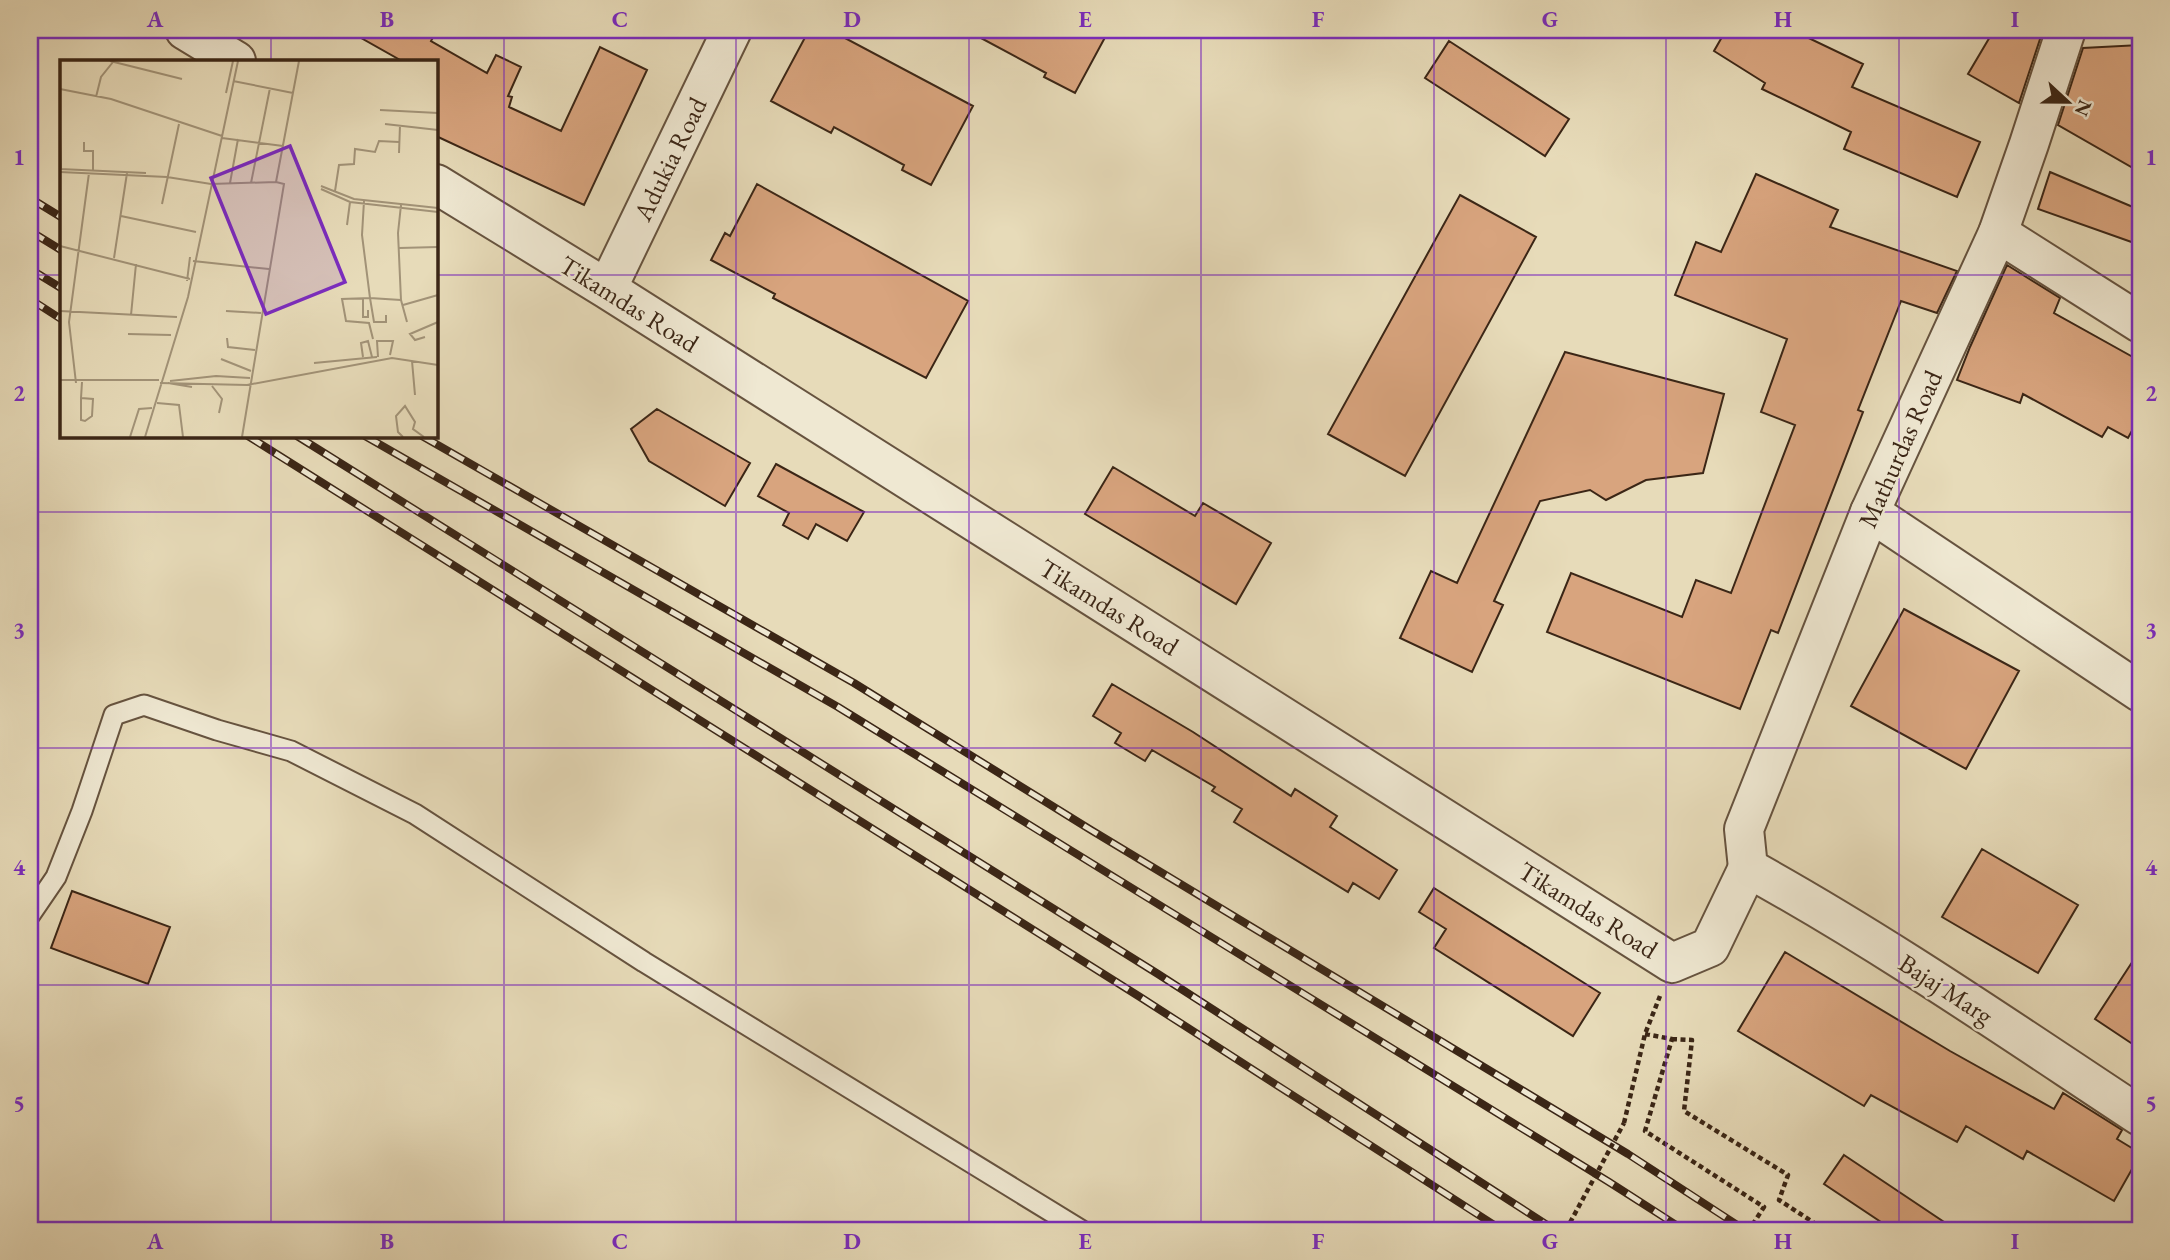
<svg xmlns="http://www.w3.org/2000/svg" width="2170" height="1260" font-family="'EB Garamond',serif">
<rect width="100%" height="100%" fill="#e7dbb9"/>
<filter id="stains"><feTurbulence type="fractalNoise" baseFrequency=".00286" numOctaves="4"/><feColorMatrix values="0 0 0 0 .2 0 0 0 0 .09 0 0 0 0 .02 0 0 0 .5 -.17"/></filter>
<radialGradient id="worn" r=".72"><stop offset=".6" stop-color="#630" stop-opacity="0"/><stop offset="1" stop-color="#630" stop-opacity=".3"/></radialGradient>
<!-- building -->
<path fill="#d8a47e" stroke="#3b2616" stroke-width="2" d="M 347,30 L 437,30 L 431,41 L 487,73 L 496,55 L 521,67 L 508,96 L 512,97 L 509,107 L 561,131 L 600,47 L 647,70 L 584,205 L 436,136 L 436,61 L 402,61 Z
M 809,30 L 830,30 L 973,106 L 931,185 L 902,170 L 904,165 L 834,127 L 831,133 L 771,101 Z
M 966,30 L 1109,30 L 1075,93 L 1044,77 L 1046,73 Z
M 1726,30 L 1792,30 L 1863,64 L 1852,87 L 1980,142 L 1957,197 L 1844,149 L 1851,132 L 1762,89 L 1765,83 L 1714,51 Z
M 1994,30 L 2043,30 L 2019,103 L 1968,74 Z
M 1449,41 L 1569,119 L 1545,156 L 1425,78 Z
M 2140,45 L 2140,172 L 2058,125 L 2083,48 Z
M 2050,172 L 2140,210 L 2140,245 L 2038,209 Z
M 1756,174 L 1838,210 L 1830,227 L 1957,271 L 1937,313 L 1901,301 L 1858,410 L 1863,412 L 1778,633 L 1771,630 L 1740,709 L 1547,632 L 1571,573 L 1682,617 L 1696,580 L 1731,593 L 1795,425 L 1761,412 L 1787,339 L 1675,295 L 1696,242 L 1721,252 Z
M 757,184 L 968,301 L 926,378 L 773,298 L 775,294 L 711,260 L 725,233 L 730,236 Z
M 1460,195 L 1536,237 L 1405,476 L 1328,434 Z
M 2007,265 L 2060,298 L 2054,313 L 2140,361 L 2140,416 L 2128,438 L 2108,427 L 2102,437 L 2023,394 L 2020,403 L 1957,380 L 1970,347 Z
M 1565,352 L 1724,394 L 1703,473 L 1646,480 L 1606,500 L 1590,490 L 1540,501 L 1494,601 L 1503,605 L 1472,672 L 1400,638 L 1431,571 L 1457,583 Z
M 657,409 L 750,463 L 725,506 L 649,461 L 631,429 Z
M 776,464 L 864,512 L 847,541 L 816,524 L 808,539 L 783,525 L 789,513 L 758,496 Z
M 1113,467 L 1195,516 L 1203,503 L 1271,543 L 1236,604 L 1085,514 Z
M 1904,609 L 2019,671 L 1966,769 L 1851,706 Z
M 1112,684 L 1193,732 L 1291,796 L 1295,789 L 1337,816 L 1330,827 L 1397,870 L 1379,899 L 1353,883 L 1348,892 L 1234,822 L 1242,809 L 1212,791 L 1215,787 L 1152,750 L 1145,761 L 1115,743 L 1121,733 L 1093,716 Z
M 1982,849 L 2078,905 L 2038,973 L 1942,917 Z
M 1434,888 L 1600,993 L 1573,1036 L 1434,948 L 1446,929 L 1419,912 Z
M 72,891 L 170,927 L 148,984 L 51,948 Z
M 2140,950 L 2140,1049 L 2095,1019 Z
M 1785,952 L 1950,1051 L 2054,1109 L 2063,1093 L 2122,1130 L 2117,1139 L 2140,1153 L 2140,1155 L 2114,1201 L 2027,1151 L 2023,1159 L 1966,1126 L 1957,1142 L 1871,1095 L 1864,1106 L 1738,1031 Z
M 1844,1155 L 1956,1230 L 1893,1230 L 1824,1184 Z"/>
<g fill="none" stroke-linecap="round" stroke-linejoin="round">
<defs>
<path id="service" d="M 30,915 L 56,877 L 82,811 L 114,715 L 144,705 L 217,730 L 291,751 L 415,814 L 644,962 L 1081,1230"/>
<path id="minor" d="M 185,30 L 236,61
M 436,184 L 607,289 L 1672,963 L 1710,947 L 1748,868
M 1998,233 L 2140,323
M 607,289 L 732,30
M 1870,512 L 2140,692"/>
<path id="tertiary" d="M 2066,30 L 2029,144 L 1998,233 L 1870,512 L 1744,829 L 1748,868 C 1884,943 2011,1031 2140,1116"/>
</defs>
<!-- service casing -->
<use href="#service" stroke="#66533f" stroke-width="23"/>
<!-- minor casing -->
<use href="#minor" stroke="#66533f" stroke-width="42"/>
<!-- tertiary casing -->
<use href="#tertiary" stroke="#66533f" stroke-width="42"/>
<!-- path -->
<path stroke="#3b2616" stroke-width="4.5" stroke-dasharray="5 3.5" stroke-linecap="butt" d="M 1645,1034 L 1672,1039 L 1645,1131 L 1764,1207 L 1749,1230
M 1672,1039 L 1692,1040 L 1684,1111 L 1788,1175 L 1779,1200 L 1825,1230
M 1624,1123 L 1645,1034 L 1660,996
M 1753,1223 L 1764,1230"/>
<!-- service -->
<use href="#service" stroke="#efe8d2" stroke-width="19"/>
<!-- minor -->
<use href="#minor" stroke="#efe8d2" stroke-width="38"/>
<!-- tertiary -->
<use href="#tertiary" stroke="#efe8d2" stroke-width="38"/>
<defs>
<path id="rail" d="M 30,198 L 61,217
M 30,231 L 61,250
M 30,269 L 61,288
M 30,299 L 61,319
M 248,436 L 1140,997 L 1502,1230
M 297,436 L 1158,974 L 1555,1230
M 365,436 L 838,707 L 1609,1182 L 1684,1230
M 422,436 L 854,683 L 1091,830 L 1628,1154 L 1745,1230"/>
</defs>
<!-- rail casing -->
<use href="#rail" stroke="#3b2616" stroke-width="8"/>
<!-- rail -->
<use href="#rail" stroke="#efe8d2" stroke-width="5" stroke-dasharray="16" stroke-linecap="butt"/>
<!-- path-bridge -->
<path stroke="#3b2616" stroke-width="4.5" stroke-dasharray="5 3.5" stroke-linecap="butt" d="M 1566,1230 L 1624,1123"/>
</g>
<!-- grid -->
<path fill="none" stroke="#7b2cbf" stroke-width="2" stroke-opacity="0.55" d="M 271,30 L 271,61M 504,30 L 504,1230M 736,30 L 736,1230M 969,30 L 969,1230M 1201,30 L 1201,1230M 1434,30 L 1434,1230M 1666,30 L 1666,1230M 1899,30 L 1899,1230M 30,275 L 61,275M 436,275 L 2140,275M 271,436 L 271,1230M 30,512 L 2140,512M 30,748 L 2140,748M 30,985 L 2140,985"/>
<g text-anchor="middle" stroke-width="5" stroke-linejoin="round" paint-order="stroke">
<!-- street labels -->
<g font-size="26" fill="#3b2616" stroke="#efe8d2">
<text transform="translate(670 159) rotate(-64)" y="9">Adukia Road</text>
<text transform="translate(629 304) rotate(32)" y="9">Tikamdas Road</text>
<text transform="translate(1900 449) rotate(-66)" y="9">Mathurdas Road</text>
<text transform="translate(1109 607) rotate(32)" y="9">Tikamdas Road</text>
<text transform="translate(1588 910) rotate(32)" y="9">Tikamdas Road</text>
<text transform="translate(1946 989) rotate(33)" y="9">Bajaj Marg</text>
</g>
</g>
<!-- overview -->
<g transform="translate(60 60)">
<rect width="378" height="378" fill="#e7dbb9"/>
<path fill="none" stroke="#a29378" stroke-width="2" d="M 50,1 L 122,19M 173,21 L 233,33M 0,29 L 51,39 L 162,76M 166,33 L 173,1M 36,37 L 41,17 L 53,2M 320,50 L 378,53M 325,64 L 378,70M 0,75 L 1,109M 162,78 L 223,86M 24,82 L 24,91 L 33,91 L 33,112M 339,93 L 340,65M 0,109 L 86,113M 0,112 L 107,117 L 151,124 L 216,122M 216,122 L 239,1M 170,123 L 178,79M 191,123 L 210,28M 261,126 L 294,139 L 378,148M 261,129 L 290,142 L 378,152M 275,131 L 279,105 L 294,104 L 295,89 L 315,92 L 319,81 L 339,82M 304,141 L 302,175 L 310,238 L 341,240M 102,144 L 119,64M 341,145 L 338,173 L 341,240 L 347,262M 61,156 L 136,172M 287,165 L 290,142M 0,186 L 130,219M 339,188 L 378,187M 54,198 L 67,113M 133,201 L 209,209M 127,221 L 130,197M 303,238 L 303,257 L 308,257 L 308,250M 343,245 L 378,235M 0,251 L 117,257M 166,251 L 201,253M 71,255 L 76,204M 68,274 L 111,275M 365,277 L 355,280 L 350,274 L 378,262M 167,278 L 168,287 L 195,290M 313,279 L 309,263 L 286,261 L 282,239 L 310,238 L 314,262 L 326,262 L 326,255M 303,297 L 301,283 L 308,281 L 312,297M 318,297 L 317,281 L 333,281 L 330,295M 161,299 L 191,311M 352,301 L 355,335M 254,303 L 317,297M 0,320 L 99,320M 110,321 L 156,316 L 190,318M 16,323 L 9,262 L 29,113M 100,323 L 187,325 L 332,298 L 378,305M 108,323 L 132,327M 152,326 L 162,339 L 159,353M 21,338 L 33,339 L 32,356 L 25,361 L 21,360 L 21,338 L 22,322M 97,343 L 119,345 L 123,377M 70,377 L 79,349 L 92,348M 85,377 L 128,237 L 178,1M 182,377 L 224,124 L 216,122M 343,377 L 338,372 L 336,356 L 345,346 L 355,362 L 353,369 L 364,377"/>
<path fill="#7b2cbf" fill-opacity="0.15" stroke="#7b2cbf" stroke-width="3.5" d="M 230,86 L 285,222 L 206,254 L 151,118 Z"/>
<rect width="378" height="378" fill="none" stroke="#3b2616" stroke-width="3.5"/>
</g>
<!-- margin -->
<rect width="2170" height="1260" fill="none" stroke="#e7dbb9" stroke-width="77"/>
<!-- north arrow -->
<g transform="translate(2068 102) rotate(112)" stroke="#efe8d2" stroke-width="5" paint-order="stroke">
<path d="M0-5L12 26L0 18L-12 26Z" fill="#3b2616"/>
<text y="-10" font-size="19" font-weight="bold" text-anchor="middle" fill="#3b2616">N</text>
</g>
<rect x="38" y="38" width="2094" height="1184" fill="none" stroke="#7b2cbf" stroke-width="2.5"/>
<g font-size="23" text-anchor="middle" font-weight="bold" fill="#7b2cbf">
<text x="155" y="27">A</text>
<text x="387" y="27">B</text>
<text x="620" y="27">C</text>
<text x="852" y="27">D</text>
<text x="1085" y="27">E</text>
<text x="1318" y="27">F</text>
<text x="1550" y="27">G</text>
<text x="1783" y="27">H</text>
<text x="2015" y="27">I</text>
<text x="19" y="165">1</text>
<text x="2151" y="165">1</text>
<text x="19" y="401">2</text>
<text x="2151" y="401">2</text>
<text x="19" y="638">3</text>
<text x="2151" y="638">3</text>
<text x="19" y="875">4</text>
<text x="2151" y="875">4</text>
<text x="19" y="1111">5</text>
<text x="2151" y="1111">5</text>
<text x="155" y="1249">A</text>
<text x="387" y="1249">B</text>
<text x="620" y="1249">C</text>
<text x="852" y="1249">D</text>
<text x="1085" y="1249">E</text>
<text x="1318" y="1249">F</text>
<text x="1550" y="1249">G</text>
<text x="1783" y="1249">H</text>
<text x="2015" y="1249">I</text>
</g>
<rect width="100%" height="100%" filter="url(#stains)"/>
<rect width="100%" height="100%" fill="url(#worn)"/>
</svg>
